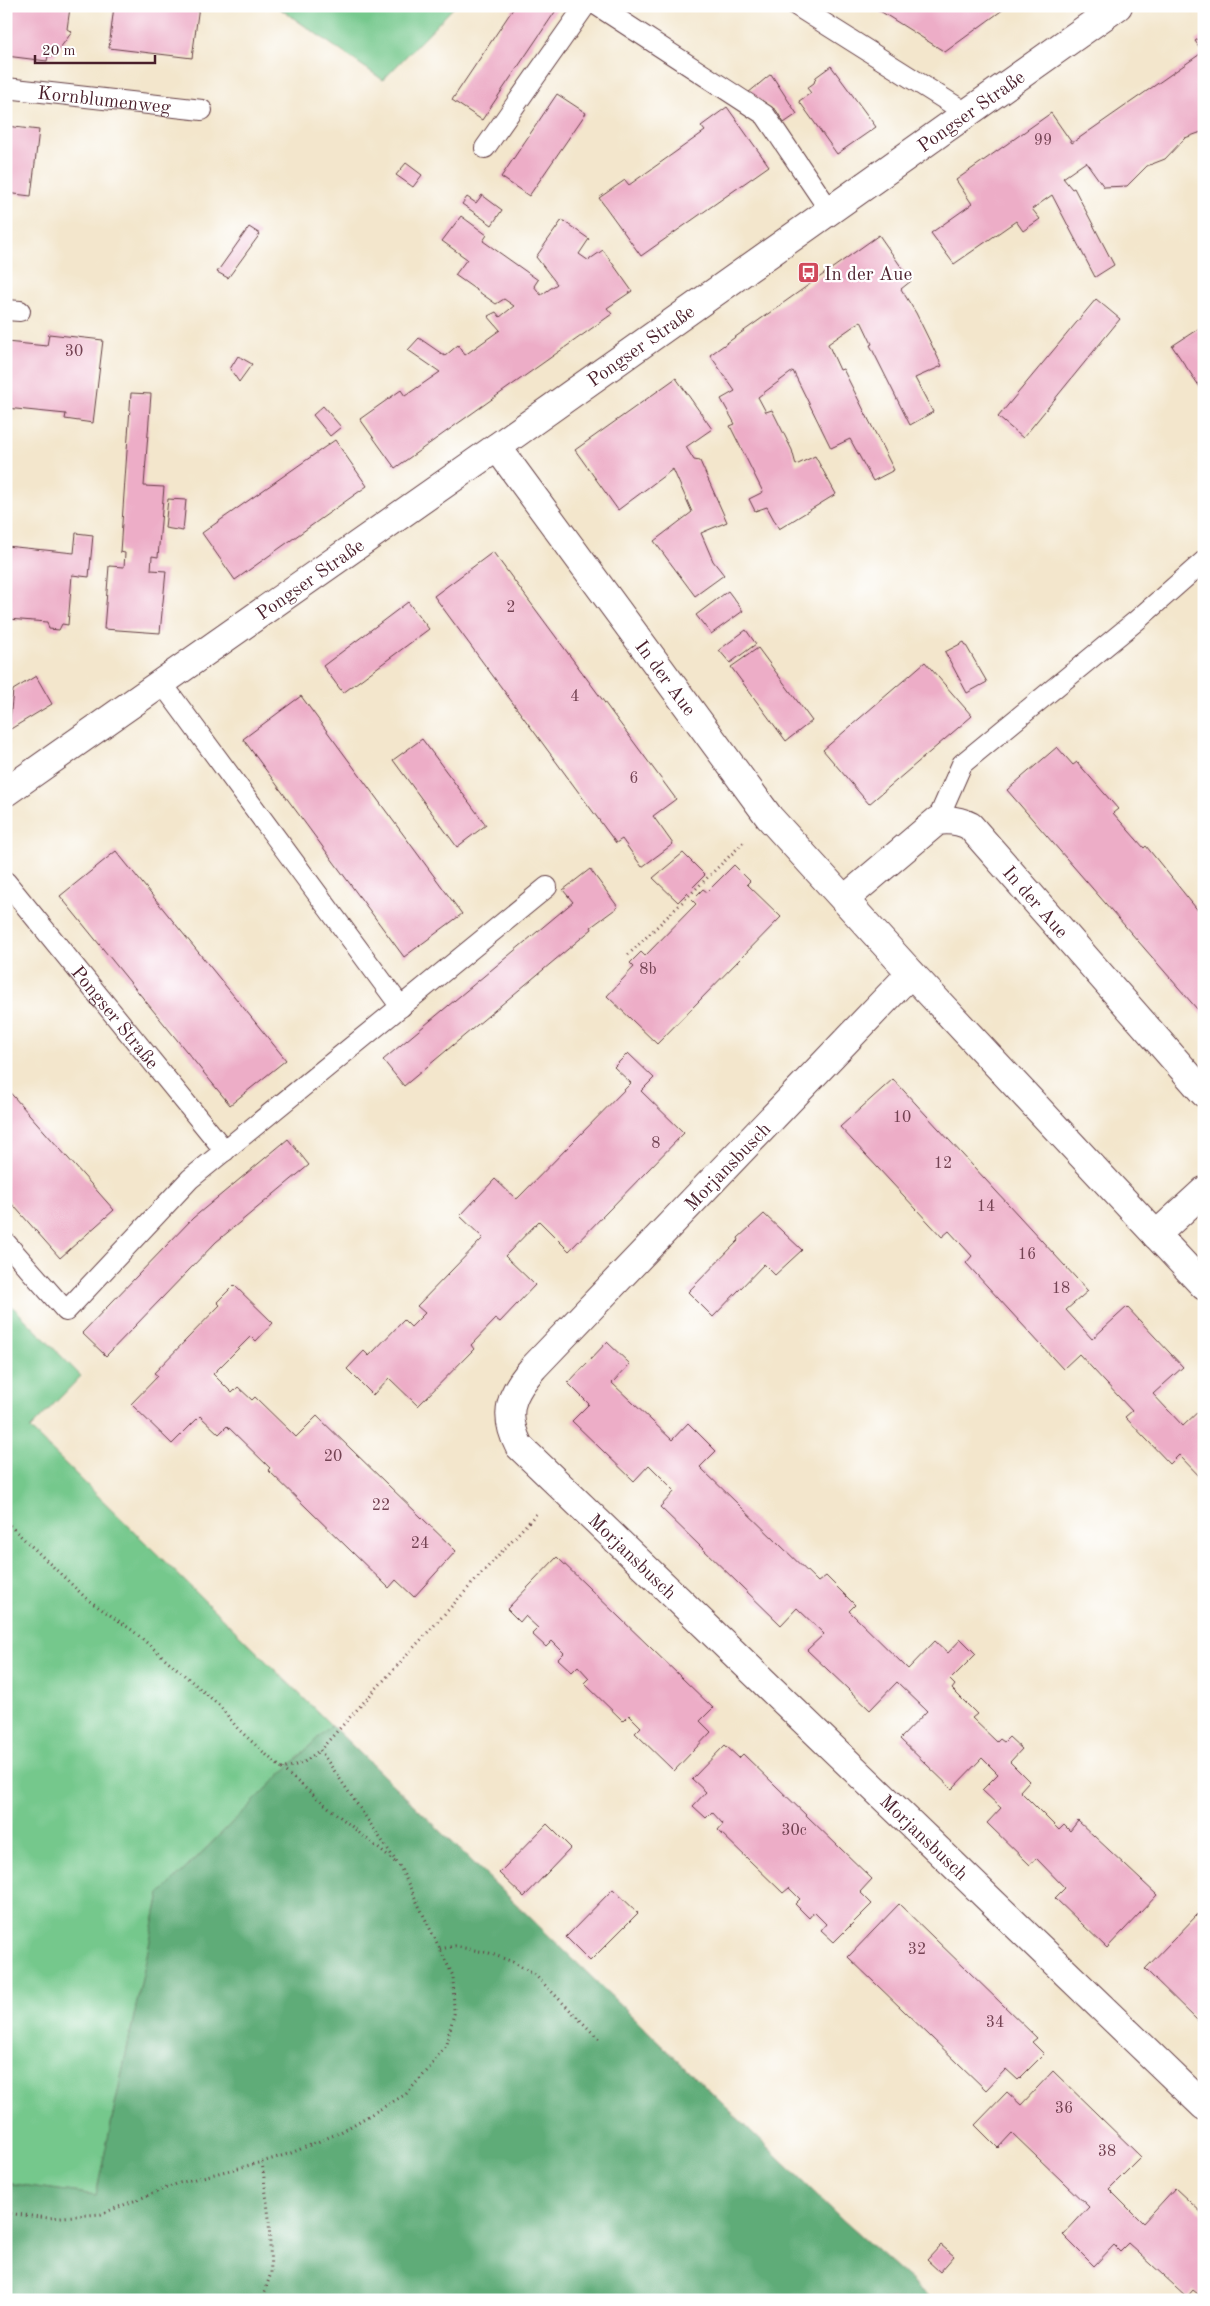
<svg xmlns="http://www.w3.org/2000/svg" width="1210" height="2306" font-family="'Old Standard TT',serif">
<rect width="100%" height="100%" fill="#fff"/>
<filter id="ink" filterUnits="userSpaceOnUse"><feTurbulence type="fractalNoise" baseFrequency=".02" numOctaves="2"/><feDisplacementMap in="SourceGraphic" scale="10" xChannelSelector="R" yChannelSelector="G"/><feConvolveMatrix kernelMatrix="1 2 1 2 8 2 1 2 1" color-interpolation-filters="sRGB"/></filter>
<filter id="wash" filterUnits="userSpaceOnUse"><feTurbulence type="fractalNoise" baseFrequency=".0096" numOctaves="4" result="noise"/><feDisplacementMap in="SourceGraphic" scale="20" xChannelSelector="R" yChannelSelector="G"/><feGaussianBlur stdDeviation="1.12" result="paint"/><feColorMatrix in="noise" values="0 0 0 0 0 0 0 0 0 0 0 0 0 0 0 0 0 1.4 0 .05"/><feComposite in="paint" operator="in"/></filter>
<g filter="url(#wash)">
<rect width="100%" height="100%" fill="#f3e6cc"/>
<!-- green -->
<path fill="#74c88c" stroke="#5f745c" d="M 276,6 L 455,6 L 383,80 Z
M 6,1300 L 81,1376 L 30,1429 L 331,1725 L 160,1894 L 96,2195 L 6,2183 Z"/>
<!-- forest -->
<path fill="#5fac78" stroke="#546652" d="M 331,1725 L 844,2221 L 933,2300 L 6,2300 L 6,2183 L 96,2195 L 160,1894 Z"/>
<g id="blocks">
<!-- building -->
<path fill="#edadc7" d="M 6,6 L 65,6 L 70,8 L 67,29 L 72,32 L 54,56 L 48,56 L 47,61 L 6,56 Z
M 114,6 L 199,6 L 192,58 L 109,48 Z
M 515,6 L 559,6 L 482,120 L 452,100 Z
M 872,6 L 1008,6 L 945,52 Z
M 1204,35 L 1204,131 L 1185,138 L 1165,159 L 1147,166 L 1127,186 L 1104,187 L 1086,162 L 1063,178 L 1072,189 L 1074,188 L 1114,265 L 1095,277 L 1052,195 L 1032,209 L 1040,219 L 1023,231 L 1016,221 L 954,264 L 931,233 L 972,204 L 956,180 L 1051,113 L 1072,143 L 1203,52 L 1195,41 Z
M 831,66 L 876,127 L 837,154 L 799,101 L 811,93 L 807,88 L 814,83 L 816,77 Z
M 771,74 L 797,114 L 784,123 L 776,110 L 748,93 Z
M 557,94 L 586,113 L 529,196 L 501,177 Z
M 727,107 L 769,166 L 641,256 L 599,198 L 625,180 L 629,185 L 705,131 L 701,126 Z
M 6,126 L 39,130 L 31,196 L 6,193 Z
M 406,163 L 422,175 L 413,187 L 396,175 Z
M 482,195 L 502,210 L 492,225 L 462,204 L 467,197 L 476,203 Z
M 461,216 L 487,235 L 483,241 L 538,280 L 534,286 L 541,295 L 557,284 L 536,257 L 562,220 L 589,239 L 579,254 L 589,261 L 590,259 L 603,250 L 632,291 L 607,308 L 612,314 L 395,468 L 360,419 L 401,390 L 405,396 L 440,372 L 408,350 L 419,338 L 445,356 L 458,345 L 465,355 L 500,330 L 488,316 L 496,312 L 500,317 L 514,306 L 504,299 L 496,304 L 455,275 L 467,259 L 442,241 Z
M 249,227 L 260,234 L 228,278 L 217,272 Z
M 879,235 L 911,281 L 901,289 L 916,313 L 942,366 L 915,378 L 933,412 L 910,425 L 870,345 L 872,344 L 861,321 L 828,344 L 840,370 L 843,369 L 894,470 L 873,481 L 850,439 L 831,448 L 793,371 L 758,397 L 766,412 L 772,410 L 792,450 L 796,465 L 815,456 L 836,494 L 779,529 L 767,507 L 755,511 L 749,499 L 763,492 L 730,426 L 735,424 L 721,399 L 735,391 L 710,355 Z
M 1096,299 L 1120,319 L 1023,438 L 998,417 Z
M 1204,325 L 1204,393 L 1172,346 Z
M 49,334 L 103,340 L 93,423 L 65,419 L 66,414 L 6,408 L 6,342 L 47,346 Z
M 238,356 L 252,364 L 239,382 L 230,369 Z
M 676,378 L 712,429 L 686,447 L 694,460 L 700,461 L 727,522 L 701,533 L 713,561 L 724,575 L 695,596 L 654,541 L 692,512 L 673,469 L 618,510 L 575,450 Z
M 131,393 L 151,394 L 144,486 L 164,487 L 158,557 L 152,556 L 151,570 L 166,571 L 160,633 L 104,629 L 109,566 L 124,567 L 125,553 L 120,552 Z
M 323,406 L 341,427 L 330,436 L 313,415 Z
M 335,440 L 367,486 L 235,580 L 202,533 Z
M 168,499 L 186,500 L 183,531 L 165,528 Z
M 76,533 L 93,535 L 89,577 L 72,575 L 68,625 L 62,624 L 59,630 L 49,629 L 47,622 L 8,619 L 6,623 L 6,546 L 74,553 Z
M 493,552 L 676,799 L 653,816 L 673,844 L 642,867 L 622,839 L 616,843 L 434,596 Z
M 728,591 L 743,611 L 711,634 L 696,615 Z
M 408,602 L 429,629 L 343,693 L 323,666 Z
M 746,630 L 756,644 L 730,663 L 719,650 Z
M 964,642 L 987,682 L 967,693 L 945,652 Z
M 758,648 L 812,721 L 786,741 L 731,667 Z
M 925,662 L 972,716 L 869,804 L 823,750 Z
M 36,676 L 52,704 L 9,730 L 13,690 Z
M 301,696 L 462,914 L 404,957 L 243,739 Z
M 422,739 L 486,825 L 457,847 L 393,760 Z
M 1057,747 L 1073,765 L 1077,762 L 1118,809 L 1113,813 L 1144,848 L 1146,846 L 1204,918 L 1204,1017 L 1007,790 Z
M 116,851 L 286,1060 L 230,1105 L 60,896 Z
M 683,853 L 705,875 L 678,902 L 653,878 Z
M 734,865 L 750,881 L 747,884 L 781,917 L 657,1044 L 607,996 L 634,967 L 630,963 L 641,952 L 645,956 L 696,904 L 692,900 L 703,889 L 707,892 Z
M 590,869 L 618,907 L 591,927 L 592,929 L 404,1086 L 383,1060 L 573,902 L 563,890 Z
M 628,1053 L 654,1078 L 641,1091 L 684,1133 L 569,1251 L 539,1221 L 505,1256 L 535,1285 L 500,1322 L 496,1319 L 471,1345 L 474,1349 L 418,1406 L 389,1378 L 373,1395 L 347,1369 L 364,1351 L 369,1356 L 404,1320 L 411,1327 L 425,1313 L 417,1306 L 483,1238 L 460,1216 L 495,1179 L 516,1199 L 518,1198 L 631,1083 L 614,1067 Z
M 893,1079 L 1088,1291 L 1066,1310 L 1092,1339 L 1127,1307 L 1183,1367 L 1153,1394 L 1183,1426 L 1204,1406 L 1204,1481 L 1179,1455 L 1170,1464 L 1125,1417 L 1132,1411 L 1079,1354 L 1063,1369 L 966,1263 L 972,1256 L 949,1231 L 942,1237 L 840,1127 Z
M 6,1088 L 114,1210 L 60,1258 L 6,1197 Z
M 288,1139 L 309,1165 L 216,1242 L 106,1356 L 82,1333 L 193,1218 Z
M 764,1214 L 802,1250 L 775,1275 L 764,1264 L 713,1317 L 688,1292 L 739,1240 L 738,1238 Z
M 234,1285 L 273,1323 L 256,1341 L 251,1336 L 213,1374 L 232,1393 L 238,1387 L 252,1400 L 255,1397 L 296,1437 L 317,1416 L 456,1551 L 414,1597 L 396,1580 L 389,1588 L 268,1470 L 270,1468 L 227,1426 L 219,1434 L 200,1416 L 172,1444 L 131,1404 L 158,1376 L 154,1373 L 220,1305 L 217,1302 Z
M 607,1342 L 630,1364 L 612,1383 L 672,1440 L 688,1423 L 716,1451 L 700,1467 L 818,1582 L 826,1576 L 855,1605 L 849,1611 L 908,1669 L 935,1641 L 948,1653 L 961,1639 L 976,1654 L 950,1680 L 955,1685 L 952,1689 L 977,1714 L 972,1718 L 997,1742 L 1000,1739 L 1004,1742 L 1009,1737 L 1022,1749 L 1010,1762 L 1029,1781 L 1020,1791 L 1059,1830 L 1064,1825 L 1070,1831 L 1078,1821 L 1157,1895 L 1107,1948 L 1055,1898 L 1065,1888 L 1036,1858 L 1030,1865 L 987,1823 L 1001,1808 L 982,1790 L 998,1774 L 982,1758 L 952,1789 L 900,1739 L 927,1711 L 897,1682 L 870,1710 L 807,1650 L 824,1634 L 797,1608 L 781,1625 L 660,1507 L 675,1491 L 649,1465 L 634,1481 L 572,1421 L 589,1404 L 568,1383 Z
M 557,1557 L 713,1708 L 700,1721 L 711,1732 L 674,1771 L 635,1733 L 641,1727 L 629,1715 L 623,1721 L 584,1683 L 589,1678 L 578,1666 L 572,1672 L 558,1659 L 564,1653 L 552,1641 L 546,1647 L 532,1634 L 538,1628 L 525,1616 L 520,1622 L 507,1609 Z
M 725,1745 L 739,1758 L 743,1754 L 872,1879 L 860,1892 L 872,1904 L 834,1942 L 821,1930 L 826,1924 L 814,1912 L 809,1918 L 795,1904 L 800,1899 L 789,1888 L 783,1893 L 718,1830 L 723,1824 L 712,1812 L 706,1818 L 693,1806 L 706,1792 L 692,1779 Z
M 547,1824 L 571,1848 L 524,1897 L 499,1873 Z
M 613,1889 L 638,1913 L 590,1961 L 566,1937 Z
M 899,1904 L 1037,2038 L 1032,2042 L 1044,2054 L 1018,2080 L 1006,2069 L 986,2090 L 848,1957 Z
M 1199,1913 L 1204,1917 L 1204,2020 L 1201,2024 L 1145,1969 Z
M 1053,2071 L 1141,2157 L 1109,2189 L 1143,2223 L 1175,2188 L 1204,2215 L 1204,2299 L 1193,2290 L 1187,2297 L 1128,2243 L 1120,2251 L 1114,2245 L 1094,2266 L 1063,2235 L 1089,2207 L 1012,2133 L 998,2148 L 975,2125 L 1007,2092 L 1021,2105 Z
M 941,2245 L 954,2256 L 940,2272 L 927,2260 Z"/>
</g>
</g>
<g filter="url(#ink)">
<use href="#blocks" fill-opacity="0" stroke="#633d43" stroke-width="1"/>
<g fill="none" stroke-linecap="round" stroke-linejoin="round">
<defs>
<g id="service">
<path d="M 598,6 L 765,115 L 830,211"/>
<path d="M 797,6 L 968,114"/>
<path id="s1" d="M 6,88 L 202,110"/>
<path d="M 485,148 L 585,6"/>
<path d="M 6,310 L 20,311"/>
<path d="M 161,682 L 401,1007"/>
<path d="M 937,821 L 962,764 L 1136,621 L 1204,561"/>
<path id="s2" d="M 6,882 L 225,1151"/>
<path d="M 6,1243 L 66,1311 L 190,1179 L 547,887"/>
</g>
<g id="minor">
<path id="s3" d="M 497,447 L 769,817 L 911,973 L 1204,1286"/>
<path id="s4" d="M 6,792 L 497,447 L 1118,6"/>
<path id="s5" d="M 845,899 L 937,821 C 949,819 959,820 970,826 L 1204,1093"/>
<path id="s6" d="M 911,973 L 534,1367 C 511,1393 502,1413 519,1446 L 1204,2106"/>
<path d="M 1156,1235 L 1204,1191"/>
</g>
</defs>
<!-- service casing -->
<use href="#service" stroke="#633d43" stroke-width="22"/>
<!-- minor casing -->
<use href="#minor" stroke="#633d43" stroke-width="30"/>
<!-- path -->
<path stroke="#633d43" stroke-width="3" stroke-dasharray="1 4" stroke-linecap="butt" d="M 628,955 L 744,842
M 6,1522 L 88,1600 L 132,1630 L 219,1705 L 238,1729 L 282,1769 L 303,1763 L 320,1750
M 282,1769 L 396,1863
M 440,1949 L 455,1946 L 489,1953 L 513,1962 L 535,1975 L 600,2040
M 262,2162 L 269,2218 L 271,2273 L 262,2300
M 6,2213 L 49,2218 L 101,2214 L 179,2183 L 262,2162 L 291,2153 L 339,2133 L 406,2094 L 428,2070 L 446,2044 L 454,2014 L 453,1976 L 400,1867 L 320,1750 L 537,1513"/>
<!-- service -->
<use href="#service" stroke="#fff" stroke-width="20"/>
<!-- minor -->
<use href="#minor" stroke="#fff" stroke-width="28"/>
</g>
</g>
<!-- icons -->
<defs>
<symbol id="bus-square" viewBox="-11 -11 22 22"><rect x="-9" y="-9" width="18" height="18" rx="4" fill="#d1495b" stroke="#fff"/><path d="M-5-6H5V4H4V6H2V4H-2V6H-4V4H-5ZM-3.5-4V0h7V-4ZM-3.5 1.2v1.5H-2V1.2ZM2 1.2v1.5H3.5V1.2Z" fill="#fff"/></symbol>
</defs>
<g fill-rule="evenodd">
<use href="#bus-square" x="796" y="260" width="25" height="25"/>
</g>
<g text-anchor="middle" stroke-width="4.5" stroke-linejoin="round" paint-order="stroke">
<!-- number labels -->
<g font-size="16" fill="#734252">
<text x="1043" y="145">99</text>
<text x="74" y="356">30</text>
<text x="511" y="612">2</text>
<text x="575" y="701">4</text>
<text x="634" y="783">6</text>
<text x="648" y="974">8b</text>
<text x="902" y="1122">10</text>
<text x="656" y="1148">8</text>
<text x="943" y="1168">12</text>
<text x="986" y="1211">14</text>
<text x="1027" y="1259">16</text>
<text x="1061" y="1293">18</text>
<text x="333" y="1461">20</text>
<text x="381" y="1510">22</text>
<text x="420" y="1548">24</text>
<text x="794" y="1835">30c</text>
<text x="917" y="1954">32</text>
<text x="995" y="2027">34</text>
<text x="1064" y="2113">36</text>
<text x="1107" y="2156">38</text>
</g>
<!-- street labels -->
<g font-size="19" fill="#4a1f2b" stroke="#fff">
<text dy="7" stroke="none"><textPath href="#s1" startOffset="99">Kornblumenweg</textPath></text>
<text dy="7" stroke="none"><textPath href="#s4" startOffset="1181">Pongser Straße</textPath></text>
<text dy="7" stroke="none"><textPath href="#s4" startOffset="776">Pongser Straße</textPath></text>
<text dy="7" stroke="none"><textPath href="#s4" startOffset="371">Pongser Straße</textPath></text>
<text dy="7" stroke="none"><textPath href="#s3" startOffset="286">In der Aue</textPath></text>
<text dy="7" stroke="none"><textPath href="#s5" startOffset="255">In der Aue</textPath></text>
<text dy="7" stroke="none"><textPath href="#s2" startOffset="174">Pongser Straße</textPath></text>
<text transform="translate(727 1166) rotate(-46)" y="7">Morjansbusch</text>
<text dy="7" stroke="none"><textPath href="#s6" startOffset="791">Morjansbusch</textPath></text>
<text dy="7" stroke="none"><textPath href="#s6" startOffset="1196">Morjansbusch</textPath></text>
</g>
<!-- poi labels -->
<g font-size="19" fill="#4a1f2b" stroke="#fff" text-anchor="start">
<text x="824" y="280">In der Aue</text>
</g>
</g>
<!-- margin -->
<rect width="1210" height="2306" fill="none" stroke="#fff" stroke-width="25"/>
<!-- scale -->
<path d="M35 55v8h120v-8" fill="none" stroke="#4a1f2b" stroke-width="2.5"/>
<text x="42" y="55" font-size="15" fill="#4a1f2b" stroke="#ffffff" stroke-width="4" paint-order="stroke">20 m</text>
</svg>
